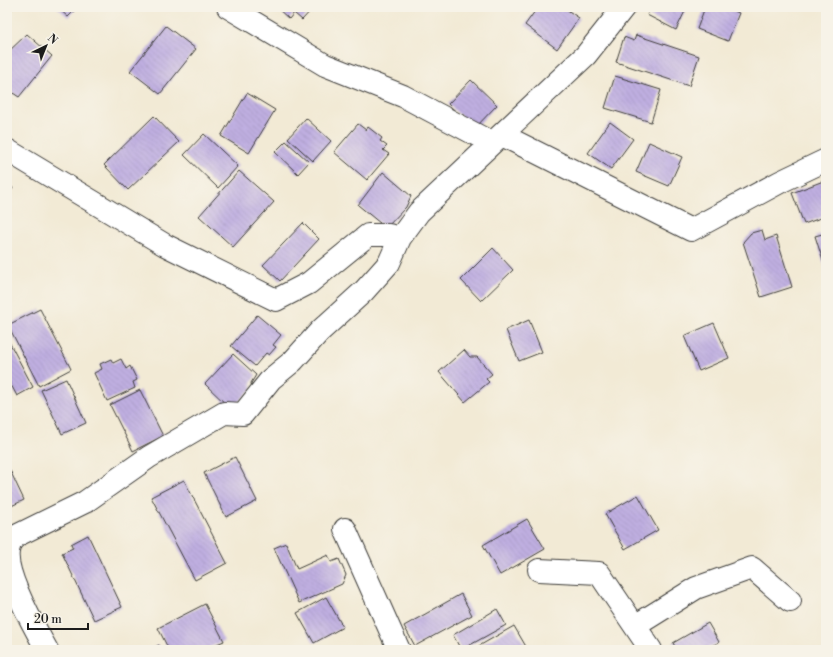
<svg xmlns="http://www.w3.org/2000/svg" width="833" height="657" font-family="'Libre Bodoni',serif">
<defs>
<pattern id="building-back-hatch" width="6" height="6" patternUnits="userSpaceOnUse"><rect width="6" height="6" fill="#bfafe1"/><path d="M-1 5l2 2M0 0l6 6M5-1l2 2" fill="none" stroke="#a496c0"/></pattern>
</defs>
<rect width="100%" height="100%" fill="#f7f3e8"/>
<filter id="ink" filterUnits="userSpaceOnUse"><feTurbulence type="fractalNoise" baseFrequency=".025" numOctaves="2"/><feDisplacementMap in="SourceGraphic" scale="8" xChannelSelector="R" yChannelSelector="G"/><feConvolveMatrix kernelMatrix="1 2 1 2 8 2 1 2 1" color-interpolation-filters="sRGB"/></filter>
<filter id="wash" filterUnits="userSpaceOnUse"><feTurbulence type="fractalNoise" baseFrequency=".012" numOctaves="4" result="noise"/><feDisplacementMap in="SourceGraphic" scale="16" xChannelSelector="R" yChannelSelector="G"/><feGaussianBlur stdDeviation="0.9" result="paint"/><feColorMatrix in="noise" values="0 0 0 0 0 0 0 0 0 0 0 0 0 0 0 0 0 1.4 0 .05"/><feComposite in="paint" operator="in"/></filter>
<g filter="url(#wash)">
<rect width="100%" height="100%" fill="#f2ead5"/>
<g id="blocks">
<!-- building -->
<path fill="url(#building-back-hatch)" d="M 7,7 L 13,7 L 7,19 Z
M 57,7 L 78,7 L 68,17 Z
M 276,7 L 314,7 L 302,20 L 294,13 L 289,19 Z
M 538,7 L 563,7 L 579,18 L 557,49 L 525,25 Z
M 651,7 L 687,7 L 676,30 L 647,15 Z
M 705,7 L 724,7 L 739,13 L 728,41 L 697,29 Z
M 166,26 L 196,49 L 160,94 L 130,71 Z
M 27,34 L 52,56 L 19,97 L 13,93 L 7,99 L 7,53 Z
M 636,35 L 699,56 L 689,86 L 616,62 L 624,37 L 634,41 Z
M 615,76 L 661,90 L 651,122 L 605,108 Z
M 471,80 L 497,105 L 474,129 L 448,104 Z
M 247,93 L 275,110 L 249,153 L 221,136 Z
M 154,116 L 179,142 L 128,190 L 104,165 Z
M 306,118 L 331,141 L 313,161 L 288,138 Z
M 610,122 L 633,139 L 611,169 L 588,153 Z
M 358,124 L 366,130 L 368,127 L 382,138 L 380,141 L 387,146 L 383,150 L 389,154 L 367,180 L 334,152 Z
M 204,134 L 238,166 L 218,188 L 184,155 Z
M 286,141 L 309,162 L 298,174 L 275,152 Z
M 649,142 L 682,157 L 669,186 L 636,172 Z
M 7,167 L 12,171 L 7,178 Z
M 239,171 L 274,202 L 233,247 L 199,216 Z
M 383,172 L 411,196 L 406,207 L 386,228 L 358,205 Z
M 826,180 L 826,216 L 804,224 L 792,193 Z
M 7,184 L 13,188 L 7,197 Z
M 303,223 L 319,239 L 280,281 L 263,265 Z
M 762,230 L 765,240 L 776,236 L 792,287 L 761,297 L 743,242 L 751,233 Z
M 826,233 L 826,267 L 825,267 L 815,236 Z
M 493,248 L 513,270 L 481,301 L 461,280 Z
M 40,309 L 71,369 L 39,386 L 8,325 Z
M 257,315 L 281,335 L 273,345 L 276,347 L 269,355 L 266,353 L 255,366 L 231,346 Z
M 529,320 L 542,352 L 519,361 L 506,330 Z
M 714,323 L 729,358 L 699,371 L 684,336 Z
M 7,338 L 33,387 L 17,396 L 7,377 Z
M 464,350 L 470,357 L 477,357 L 492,374 L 486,379 L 489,382 L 465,402 L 439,372 Z
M 233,354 L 256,375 L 251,383 L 252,388 L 231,409 L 205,384 Z
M 111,359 L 113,363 L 121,359 L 126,369 L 130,366 L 137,380 L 133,382 L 135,388 L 107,401 L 94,373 L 102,369 L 100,364 Z
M 66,379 L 86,423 L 62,434 L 41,390 Z
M 140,390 L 163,436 L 133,451 L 110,405 Z
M 235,457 L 257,501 L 226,517 L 204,473 Z
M 7,464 L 24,500 L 7,508 Z
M 184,480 L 227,563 L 195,580 L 151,497 Z
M 638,495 L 658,530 L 625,549 L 605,514 Z
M 527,519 L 545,549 L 500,575 L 483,545 Z
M 88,535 L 122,607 L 94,620 L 62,553 L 73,548 L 71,544 Z
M 286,543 L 297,569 L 328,555 L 331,562 L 339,559 L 346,575 L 342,584 L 299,603 L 274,548 Z
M 461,594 L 472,615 L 415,646 L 404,626 Z
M 326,597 L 343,627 L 314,643 L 297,613 Z
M 205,604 L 224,641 L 210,647 L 212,650 L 169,650 L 158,628 Z
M 497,609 L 506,625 L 461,650 L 453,635 Z
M 708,623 L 719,642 L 705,650 L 677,650 L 673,643 Z
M 514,626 L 528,650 L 472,650 Z
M 159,645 L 161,650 L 149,650 Z"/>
</g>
</g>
<g filter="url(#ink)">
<use href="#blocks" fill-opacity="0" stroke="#3c3b38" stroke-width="1"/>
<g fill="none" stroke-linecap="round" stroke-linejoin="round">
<defs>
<path id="street" d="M 228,7 L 325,65 L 403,96 L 492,143
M 502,135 L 691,230 L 780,182 L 826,160
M 7,150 L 165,245 L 276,300 L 309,283 L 368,235 L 389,235 L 400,238
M 345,529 L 399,650
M 539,570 L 599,573 L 651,650
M 635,626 L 696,588 L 752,568 L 790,601
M 47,650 C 35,628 1,570 9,547 C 10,541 14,538 18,535 L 85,502 L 149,457 L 224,413 L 243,414 L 271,379 L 293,361 L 320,331 L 364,291 L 389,263 L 400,238 L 419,212 L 586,55 L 624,7"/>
</defs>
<!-- street casing -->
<use href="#street" stroke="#3c3b38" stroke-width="24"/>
<!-- street -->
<use href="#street" stroke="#fff" stroke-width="22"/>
</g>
</g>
<!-- margin -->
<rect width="833" height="657" fill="none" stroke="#f7f3e8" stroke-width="24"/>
<!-- north arrow -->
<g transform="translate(46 46) rotate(43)" stroke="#f7f3e8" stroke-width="3" paint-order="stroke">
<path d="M0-3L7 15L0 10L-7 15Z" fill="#1c1c1c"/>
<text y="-6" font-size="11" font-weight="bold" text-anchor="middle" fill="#1c1c1c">N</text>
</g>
<!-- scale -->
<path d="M28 623v6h60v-6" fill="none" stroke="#1c1c1c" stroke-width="2"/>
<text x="34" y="623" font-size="12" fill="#1c1c1c" stroke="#f7f3e8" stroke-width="3" paint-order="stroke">20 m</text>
</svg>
